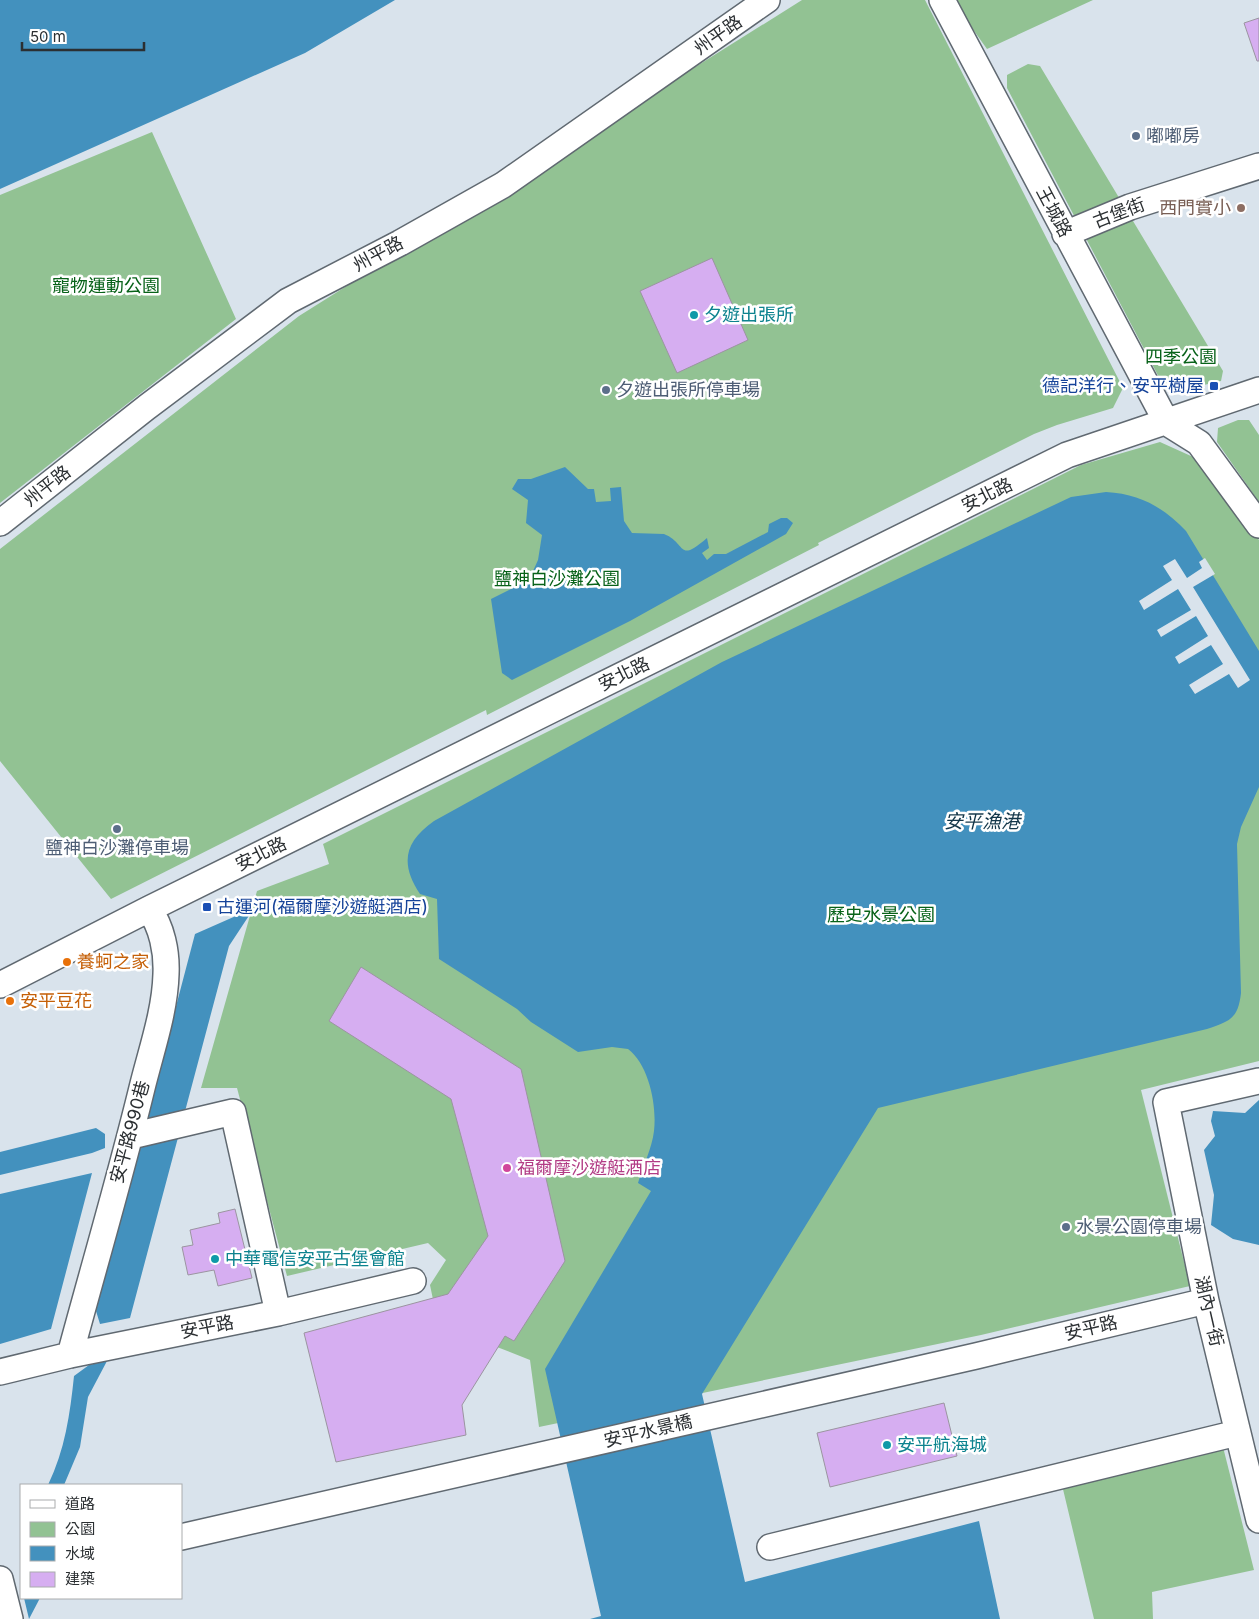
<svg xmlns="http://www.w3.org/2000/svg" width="1259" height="1619" font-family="Inter,'Noto Sans TC',sans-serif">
<rect width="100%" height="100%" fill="#d9e3ec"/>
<!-- green -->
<path fill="#92c293" d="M 802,0 L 925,0 L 1123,388 L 1113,408 L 1057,425 L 1034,434 L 818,543 L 819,545 L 487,715 L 486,710 L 111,899 L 0,761 L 0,549 L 299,316 Z
M 952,0 L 1093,0 L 987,49 Z
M 1028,64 L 1040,66 L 1223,371 L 1221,381 L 1178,391 L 1163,385 L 1007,88 L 1007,75 Z
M 152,132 L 236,319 L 0,503 L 0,195 Z
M 1238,420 L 1249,420 L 1259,435 L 1259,502 L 1217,442 L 1218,428 Z
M 1160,442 L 1202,461 L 1259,540 L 1259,1061 L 1141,1090 L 1190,1286 L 981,1335 L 539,1427 L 530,1360 L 497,1347 L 435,1309 L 430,1285 L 446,1260 L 428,1243 L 287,1276 L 237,1088 L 201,1088 L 257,891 L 329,864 L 323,844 L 1081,465 Z
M 1223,1447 L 1254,1570 L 1152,1592 L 1153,1619 L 1094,1619 L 1062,1485 Z"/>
<!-- water -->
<path fill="#4391be" d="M 0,0 L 395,0 L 305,53 L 0,189 Z
M 565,467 L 588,489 L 594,489 L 596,502 L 611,501 L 610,488 L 621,487 L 624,521 L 632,533 L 664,534 C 687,543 677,564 707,538 L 709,548 L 702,553 L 707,560 L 714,554 L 726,554 L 768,532 L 769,524 L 781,518 L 787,518 L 793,523 L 786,534 L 630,621 L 512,680 L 502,673 L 491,599 L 529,580 L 538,560 L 542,535 L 526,523 L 528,500 L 512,489 L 518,479 L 531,479 Z
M 1106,492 C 1140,494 1163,507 1186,531 L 1259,651 L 1259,787 L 1241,827 L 1237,844 L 1241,993 C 1238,1019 1230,1021 1207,1029 L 878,1108 L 702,1394 L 745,1582 L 979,1521 L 1000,1619 L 590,1619 L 601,1616 L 545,1369 L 651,1191 L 638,1183 C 643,1166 652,1148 654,1131 C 657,1105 649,1065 628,1049 L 612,1047 L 578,1052 L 531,1022 L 517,1009 L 439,959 L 437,899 L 420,894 C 400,864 404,842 434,821 L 722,662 L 1071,497 Z
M 254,908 L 229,946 L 130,1318 L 100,1324 L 96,1311 L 195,934 Z
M 1259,1100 L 1259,1245 L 1233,1239 L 1211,1225 L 1214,1195 L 1204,1150 L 1215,1136 L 1211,1121 L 1213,1111 L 1245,1113 Z
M 96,1128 L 105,1134 L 105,1148 L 92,1153 L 0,1175 L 0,1152 Z
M 92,1173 L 51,1329 L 0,1344 L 0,1194 Z
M 107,1361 L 88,1397 L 80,1447 L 64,1485 L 48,1485 C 65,1450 70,1414 74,1376 L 89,1365 Z
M 24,1598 L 40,1598 L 29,1619 Z"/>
<!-- pier -->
<path fill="#d9e3ec" d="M 1205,558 L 1215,574 L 1193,587 L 1250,680 L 1238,688 L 1229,674 L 1195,694 L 1189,685 L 1223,664 L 1211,645 L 1179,664 L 1175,657 L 1208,636 L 1196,616 L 1161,637 L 1157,630 L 1191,610 L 1178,589 L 1144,610 L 1139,601 L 1172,580 L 1163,566 L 1175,559 L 1187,578 L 1202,568 L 1199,562 Z"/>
<!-- building -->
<path fill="#d6aef1" stroke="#9b95a0" d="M 1259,18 L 1259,61 L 1257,61 L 1244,23 Z
M 712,258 L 748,340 L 677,373 L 640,291 Z
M 361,967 L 521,1069 L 565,1261 L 514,1341 L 505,1336 L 462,1405 L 466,1435 L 336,1462 L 304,1333 L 448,1294 L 488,1236 L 451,1099 L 329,1021 Z
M 235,1209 L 252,1278 L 218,1286 L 214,1270 L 188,1275 L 182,1247 L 193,1245 L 190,1230 L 220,1223 L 218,1213 Z
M 944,1403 L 957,1456 L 830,1487 L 817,1433 Z"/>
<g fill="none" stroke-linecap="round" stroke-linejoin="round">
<defs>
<path id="minor" d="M 942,0 L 1167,423 L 1199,443 L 1259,525
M 1065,234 L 1130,207 L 1259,166
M 0,523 L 147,407 L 288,301 L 400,243 L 503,185 L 767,0
M 0,985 L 149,909 L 1067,455 L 1259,390
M 1259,1081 L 1166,1102 L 1206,1301 L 1259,1520
M 131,1136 L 233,1112 L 278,1313
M 70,1355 C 94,1266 120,1178 142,1088 C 151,1051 165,1012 166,974 C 167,952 162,927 149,909
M 0,1372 L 70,1355 L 278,1313 L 413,1281
M 181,1537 L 976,1356 L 1206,1301
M 770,1547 L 1237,1433
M 0,1579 L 10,1619"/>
</defs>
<!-- minor casing -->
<use href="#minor" stroke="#606971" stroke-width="28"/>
<!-- minor -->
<use href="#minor" stroke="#fff" stroke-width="25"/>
</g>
<!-- markers -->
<g fill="#5c6f8a" stroke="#fff" stroke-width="2">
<circle cx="1136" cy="136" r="5"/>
<circle cx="606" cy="390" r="5"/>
<circle cx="117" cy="829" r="5"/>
<circle cx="1066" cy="1227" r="5"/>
</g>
<circle fill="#8d6e63" stroke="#fff" stroke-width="2" cx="1241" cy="208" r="5"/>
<g fill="#0f9aa8" stroke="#fff" stroke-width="2">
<circle cx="694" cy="315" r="5"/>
<circle cx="215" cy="1259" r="5"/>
<circle cx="887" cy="1445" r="5"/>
</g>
<g fill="#1a4fb4" stroke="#fff" stroke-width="2">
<rect x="1209" y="381" width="10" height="10" rx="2.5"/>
<rect x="202" y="902" width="10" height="10" rx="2.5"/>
</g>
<g fill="#e8710a" stroke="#fff" stroke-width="2">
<circle cx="67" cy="962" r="5"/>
<circle cx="10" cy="1001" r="5"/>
</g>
<circle fill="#d1479c" stroke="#fff" stroke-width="2" cx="507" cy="1168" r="5"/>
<g text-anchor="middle" stroke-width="5" stroke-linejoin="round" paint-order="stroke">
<!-- street labels -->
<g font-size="18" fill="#2b2f32" stroke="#fff">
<text transform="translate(718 35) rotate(-35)" y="6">州平路</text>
<text transform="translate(1054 212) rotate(62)" y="6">王城路</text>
<text transform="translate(1119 213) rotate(-21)" y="6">古堡街</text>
<text transform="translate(378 254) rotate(-28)" y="6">州平路</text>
<text transform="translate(47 486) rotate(-38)" y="6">州平路</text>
<text transform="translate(987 495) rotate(-26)" y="6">安北路</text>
<text transform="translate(624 674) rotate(-26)" y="6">安北路</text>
<text transform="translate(261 854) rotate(-26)" y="6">安北路</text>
<text transform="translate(130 1132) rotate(-75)" y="6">安平路990巷</text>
<text transform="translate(1209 1311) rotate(77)" y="6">湖內一街</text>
<text transform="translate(207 1327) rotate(-11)" y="6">安平路</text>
<text transform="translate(1091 1328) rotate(-13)" y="6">安平路</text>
<text transform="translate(648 1431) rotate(-13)" y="6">安平水景橋</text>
</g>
<!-- service labels -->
<g font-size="18" fill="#4e5e75" stroke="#fff" text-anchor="start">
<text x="1146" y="142">嘟嘟房</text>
<text x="616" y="396">夕遊出張所停車場</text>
<text x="117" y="854" text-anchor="middle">鹽神白沙灘停車場</text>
<text x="1076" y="1233">水景公園停車場</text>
</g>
<!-- education labels -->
<g font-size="18" fill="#785e54" stroke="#fff" text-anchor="end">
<text x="1231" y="214">西門實小</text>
</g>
<!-- park labels -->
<g font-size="18" fill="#086219" stroke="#fff">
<text x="106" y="292">寵物運動公園</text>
<text x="1181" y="363">四季公園</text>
<text x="557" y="585">鹽神白沙灘公園</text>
<text x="881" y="921">歷史水景公園</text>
</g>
<!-- culture labels -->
<g font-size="18" fill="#0d838f" stroke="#fff" text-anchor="start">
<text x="704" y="321">夕遊出張所</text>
<text x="225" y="1265">中華電信安平古堡會館</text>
<text x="897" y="1451">安平航海城</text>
</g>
<!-- transit labels -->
<g font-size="18" fill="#164399" stroke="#fff" text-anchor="end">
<text x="1204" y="392">德記洋行、安平樹屋</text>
<text x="217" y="913" text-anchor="start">古運河(福爾摩沙遊艇酒店)</text>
</g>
<!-- food labels -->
<g font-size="18" fill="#c56008" stroke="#fff" text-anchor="start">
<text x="77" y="968">養蚵之家</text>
<text x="20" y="1007">安平豆花</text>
</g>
<!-- hotel labels -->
<g font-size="18" fill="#b23c85" stroke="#fff" text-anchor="start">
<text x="517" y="1174">福爾摩沙遊艇酒店</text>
</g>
<!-- water labels -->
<g font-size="19" font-style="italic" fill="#133649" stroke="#fff">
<text x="982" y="828">安平漁港</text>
</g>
</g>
<!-- legend -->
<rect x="20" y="1484" width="162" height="115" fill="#ffffff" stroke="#aaacad"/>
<rect x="30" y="1500" width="25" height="8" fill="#ffffff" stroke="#aaacad"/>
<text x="65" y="1509" font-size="15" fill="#2b2f32">道路</text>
<rect x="30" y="1522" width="25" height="15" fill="#92c293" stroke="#aaacad"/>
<text x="65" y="1534" font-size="15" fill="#2b2f32">公園</text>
<rect x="30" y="1546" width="25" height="15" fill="#4391be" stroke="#aaacad"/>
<text x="65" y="1559" font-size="15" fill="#2b2f32">水域</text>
<rect x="30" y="1572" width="25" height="15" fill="#d6aef1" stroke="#aaacad"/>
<text x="65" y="1584" font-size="15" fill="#2b2f32">建築</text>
<!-- scale -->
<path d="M22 42v8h122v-8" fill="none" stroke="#2b2f32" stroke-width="2.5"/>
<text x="30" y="42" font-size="15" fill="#2b2f32" stroke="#ffffff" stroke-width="4" paint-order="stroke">50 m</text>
</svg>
